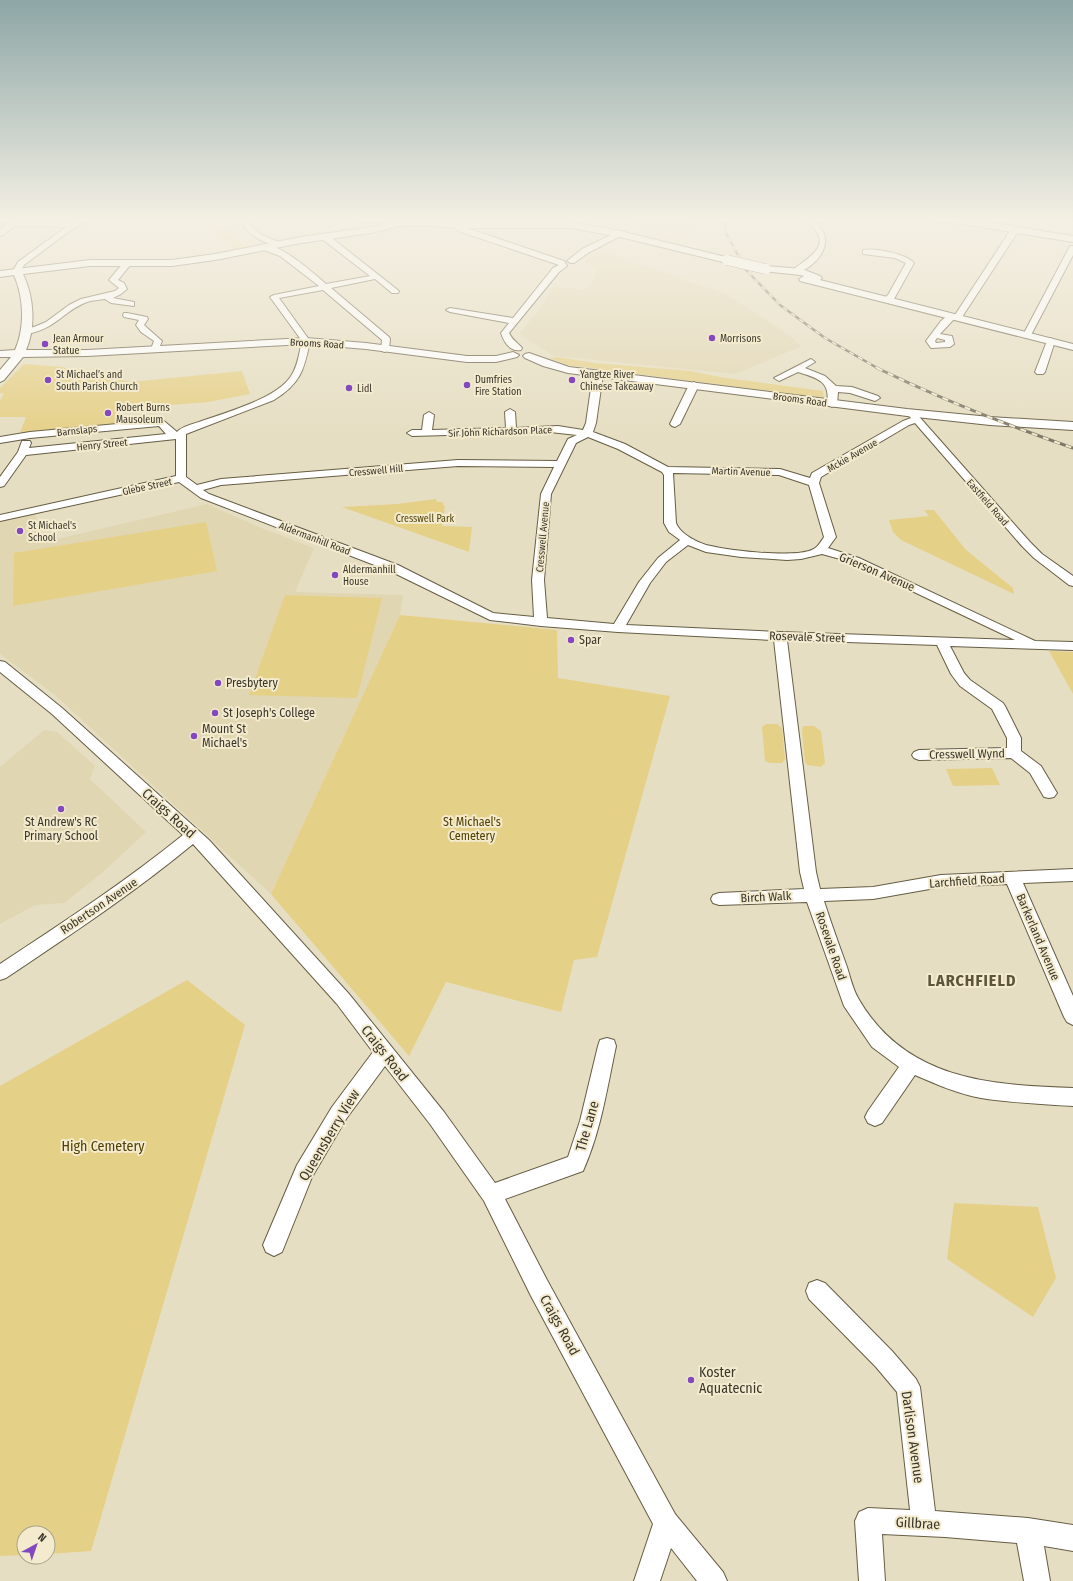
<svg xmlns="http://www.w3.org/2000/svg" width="1073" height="1581" font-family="'Fira Sans Condensed',sans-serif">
<rect width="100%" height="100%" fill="#e6dec2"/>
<!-- built -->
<path fill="#e1d6b2" d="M 618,218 L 695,218 L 688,225 L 689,232 L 670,241 L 643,236 L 646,231 L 639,226 Z
M 598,250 L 725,294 L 776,326 L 802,346 L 735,374 L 554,356 L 519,334 L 544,303 L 552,287 L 586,290 L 594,278 L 598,268 L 590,266 L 584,261 L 588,257 Z
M 207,504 L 261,528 L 314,548 L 295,592 L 403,595 L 400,615 L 271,894 L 55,695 L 0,654 L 0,521 L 35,514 L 44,542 Z
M 44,730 L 57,732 L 95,766 L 90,779 L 146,832 L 103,872 L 64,903 L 35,905 L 0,924 L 0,767 Z"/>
<!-- green -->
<path fill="#e5d088" d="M 220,224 L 224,229 L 230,228 L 235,232 L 234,232 L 235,234 L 231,235 L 233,237 L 230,239 L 235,239 L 246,248 L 236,250 L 229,245 L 235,243 L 231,240 L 224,241 L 207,225 Z
M 558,357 L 595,363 L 690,371 L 726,378 L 823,391 L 824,398 L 567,365 L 549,358 Z
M 24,364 L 62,367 L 131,382 L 242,371 L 250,394 L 208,402 L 121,409 L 116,424 L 41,431 L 19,435 L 26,417 L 0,417 L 0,400 L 4,394 L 0,393 L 0,388 Z
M 436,499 L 437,502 L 443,502 L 443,505 L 445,506 L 442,526 L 472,527 L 469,552 L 342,507 L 397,504 Z
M 924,510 L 934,510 L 966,550 L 1013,588 L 1014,594 L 901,540 L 893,532 L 889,520 L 929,516 Z
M 206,522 L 217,571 L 13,606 L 14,553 Z
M 285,595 L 382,598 L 357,698 L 249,695 Z
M 400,615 L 557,630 L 558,678 L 670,696 L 597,957 L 574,960 L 561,1012 L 446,982 L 409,1056 L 271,894 Z
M 1049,651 L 1073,652 L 1073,694 Z
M 766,724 L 777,724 L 782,728 L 785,759 L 782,763 L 770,763 L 765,761 L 762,727 Z
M 803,726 L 814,726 L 821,731 L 825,763 L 821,767 L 807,765 L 805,762 L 802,731 Z
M 992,768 L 1000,785 L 953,786 L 946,769 Z
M 187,980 L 245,1025 L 91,1551 L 48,1554 L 48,1533 L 24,1533 L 24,1555 L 0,1556 L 0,1086 Z
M 954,1203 L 1038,1207 L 1056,1278 L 1033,1317 L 947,1259 Z"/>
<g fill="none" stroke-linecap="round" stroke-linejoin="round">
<defs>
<path id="minor" d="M 82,218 L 90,218 L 64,235 L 24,265 L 20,273 L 14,273 L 13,271 L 18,262 L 66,227 L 12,226 L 8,224 L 10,223 L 73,223 Z
M 239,218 L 246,218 L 251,226 L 260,234 L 283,244 L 279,246 C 261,243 247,234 239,218 Z
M 804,218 C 812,218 816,221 821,228 C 834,247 814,268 796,273 L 792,271 C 803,260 833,248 813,227 C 810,224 807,221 804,218 Z
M 987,218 L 1013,218 L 1010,220 L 969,224 L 965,222 L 969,220 Z
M 458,223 L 467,228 L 564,261 L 567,266 L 559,272 L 509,333 C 513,341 517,342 522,348 L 521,350 C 510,352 504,342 501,333 L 509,323 L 450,312 L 446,310 L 450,308 L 513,318 L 553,268 L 559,265 L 461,232 L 457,230 L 454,225 Z
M 1012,228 L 1015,228 L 1019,230 L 962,317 L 958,320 L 955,318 L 940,334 L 952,336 L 954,344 L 950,347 L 931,348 L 926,341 L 941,321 L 949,314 L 955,315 ZM 937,338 L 945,340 L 945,342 L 936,343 L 935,341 Z
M 617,232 L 623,232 L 624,234 L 588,253 L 574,263 L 571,263 L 567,261 L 582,249 Z
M 322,235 L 328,235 L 399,291 L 398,293 L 392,293 L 375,279 L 331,288 L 389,337 L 390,339 L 389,349 L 385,352 L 382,351 L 381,349 L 382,340 L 323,290 L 279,298 L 310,341 C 304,370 301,383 274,400 L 186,434 L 186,477 L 197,485 L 221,479 L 458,460 L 557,461 L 568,439 L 577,435 L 550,432 L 412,436 L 407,433 L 412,430 L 422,430 L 424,415 L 429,412 L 434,415 L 432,430 L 506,428 L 505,412 L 510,409 L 515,412 L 516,428 L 558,426 L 583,430 L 586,423 L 593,374 L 598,371 L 603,374 L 596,423 L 593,432 L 625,444 L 668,467 L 780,469 L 810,478 L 812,473 L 903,421 L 911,418 L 907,414 L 909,412 L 915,412 L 1030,542 L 1042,554 L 1073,576 L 1073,586 L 1069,585 L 1034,558 L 1022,546 L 915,423 L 909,425 L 821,477 L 819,483 L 836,537 L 828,548 L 859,558 L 1035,641 L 1073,642 L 1073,650 L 950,646 L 964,673 L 970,680 L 1003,703 L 1005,706 L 1021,738 L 1021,751 L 1041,766 L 1057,793 L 1054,797 L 1049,798 L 1044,797 L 1030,773 L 1011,758 L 919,760 L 914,758 L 912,755 L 914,752 L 919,750 L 1007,748 L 1007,738 L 992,709 L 960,686 L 951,674 L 937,645 L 787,640 L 816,872 L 820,889 L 873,887 L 941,875 L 1073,869 L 1073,881 L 1023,883 L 1073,996 L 1073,1025 L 1067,1022 L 1064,1017 L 1007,884 L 941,887 L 873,899 L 824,901 C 831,923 839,945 847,967 C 850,977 853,989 858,998 C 905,1080 989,1085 1073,1088 L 1073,1106 C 1042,1104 1012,1103 981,1098 C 958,1094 936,1084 915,1075 L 882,1123 L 875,1126 L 868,1123 L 865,1117 L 868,1111 L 899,1067 L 872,1047 L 844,1006 L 807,902 L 719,905 L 713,903 L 711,899 L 713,895 L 719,893 L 804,889 L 800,872 L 774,640 L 618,632 L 541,626 L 490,620 L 390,571 L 201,498 L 179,482 L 0,521 L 0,515 L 176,476 L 176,439 L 26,455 L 4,486 L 0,487 L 0,477 L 18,452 L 22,441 L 30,441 L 31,443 L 29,448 L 166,434 L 159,426 L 30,438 L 0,443 L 0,437 L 30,432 L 161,420 L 164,421 L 177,432 C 181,427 192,424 199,422 C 223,413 277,399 291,376 C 298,366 299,353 302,341 L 270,297 L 274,295 L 319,286 L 280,256 L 261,249 L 261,245 C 280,242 313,273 326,284 L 370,276 L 322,239 ZM 588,437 L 618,449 L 662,472 L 664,475 L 664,523 L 669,532 L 680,540 L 658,558 L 639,582 L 614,624 L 547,618 L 544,580 L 551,494 L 576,443 ZM 458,466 L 554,467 L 541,494 L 532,580 L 534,617 L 493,613 L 398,565 L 209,494 L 203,490 L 221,485 ZM 673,473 L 779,475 L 809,485 L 824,537 C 820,543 817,549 809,551 C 789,557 731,551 711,546 C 699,544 680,534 676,523 ZM 688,545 L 706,552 L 741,557 L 787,560 L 801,559 L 822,554 L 851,562 L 1015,640 L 780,632 L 626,625 L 650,583 L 666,562 Z
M 1070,246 L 1073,246 L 1073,255 L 1031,335 L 1030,337 L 1024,337 L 1023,335 Z
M 863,250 C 875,248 907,254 914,263 L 894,299 L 887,301 L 883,299 L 888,295 L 906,263 L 895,258 L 863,254 Z
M 124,262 L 130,262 L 131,264 L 118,280 L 124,283 L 127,289 L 121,294 L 113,298 L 134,302 L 134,306 L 111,303 L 105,299 C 99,300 93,300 87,302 C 63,311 56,329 27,334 L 23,331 L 24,329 L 34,327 L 46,322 L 69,305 L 81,299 L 115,291 L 119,288 L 109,280 Z
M 124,313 L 127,313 L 147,317 L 148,319 L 144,325 L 145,326 L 162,341 L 158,351 L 155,352 L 151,349 L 154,341 L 141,332 L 136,325 L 139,320 L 124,317 L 123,315 Z
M 1051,338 L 1055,341 L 1045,372 L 1043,374 L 1037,374 L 1035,372 L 1047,341 Z
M 811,359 L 815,362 L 805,368 L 825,376 L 836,386 L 852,387 L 878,396 L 880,398 L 875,401 L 850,393 L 838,392 L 837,404 L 832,407 L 827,404 C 831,381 817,378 798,372 L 779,381 L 774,378 Z
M 694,382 L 699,385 L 680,424 L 675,427 L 672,426 L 670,424 L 689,385 Z
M 0,661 L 5,662 L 62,708 L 209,840 L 349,994 L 444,1112 L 495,1183 L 568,1157 L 580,1121 L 598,1046 L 600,1040 L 607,1038 L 614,1040 L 616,1046 C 607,1088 601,1131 583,1171 L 505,1199 L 547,1280 L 675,1514 L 723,1572 L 727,1581 L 697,1581 L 671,1548 L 660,1581 L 634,1581 L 653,1524 L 531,1296 L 484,1201 L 430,1124 L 385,1066 L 346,1119 L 312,1177 L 282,1252 L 274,1256 L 266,1252 L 263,1245 L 297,1165 L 332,1107 L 373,1052 L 337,1004 L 193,844 C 134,893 70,935 6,978 L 0,980 L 0,964 C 62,923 125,882 183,835 L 52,714 L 0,672 Z
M 817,1280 L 825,1283 L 892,1351 L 916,1379 L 920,1387 L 935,1511 L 1028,1518 L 1073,1525 L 1073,1551 L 1044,1546 L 1050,1581 L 1024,1581 L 1017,1543 L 945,1537 L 882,1534 L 885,1581 L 859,1581 L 855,1521 L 859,1512 L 868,1508 L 910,1510 L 897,1392 L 876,1367 L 809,1299 L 806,1291 L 809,1283 Z"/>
<path id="major" d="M 14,218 L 24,218 L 3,235 L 0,236 L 0,229 Z
M 348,218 L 395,218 L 458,222 L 571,222 L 620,231 L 730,258 L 732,260 L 727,263 L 620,237 L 571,228 L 458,228 L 420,225 L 399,226 L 371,233 L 301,243 L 215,260 L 172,266 L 90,266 L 23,274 C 34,297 36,327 26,350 L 87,350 L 306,338 L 366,343 L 467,356 L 496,356 L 513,352 L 519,355 L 517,357 L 496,362 L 467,362 L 366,349 L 306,344 L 87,356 L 23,357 L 4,380 L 0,382 L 0,370 L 11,357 L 0,357 L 0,351 L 15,350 C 25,328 24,298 14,275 L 0,277 L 0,271 L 90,260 L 172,260 L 215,254 L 301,237 L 371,227 L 388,223 L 352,221 Z
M 928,218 L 969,219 L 1073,236 L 1073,242 L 969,225 L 932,221 Z
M 766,266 L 802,269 L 820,276 L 822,278 L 820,280 L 1073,344 L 1073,350 L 800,281 L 799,279 L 804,276 L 800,275 L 763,271 L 761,269 Z
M 529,353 L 569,367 L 907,409 L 990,417 L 1073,422 L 1073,430 L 990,425 L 907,416 L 568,373 L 543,366 L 525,358 L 523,356 L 525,354 Z"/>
</defs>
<!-- minor casing -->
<use href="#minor" stroke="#655d44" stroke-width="2"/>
<!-- major casing -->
<use href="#major" stroke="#655d44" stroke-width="2"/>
<!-- minor -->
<use href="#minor" fill="#fff" fill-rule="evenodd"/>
<!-- major -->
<use href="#major" fill="#fff" fill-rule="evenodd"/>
<defs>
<path id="rail-far1" d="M 724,218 L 726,233 L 746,270 L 780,305 L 825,338 L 879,369"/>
<path id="rail" d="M 877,368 C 941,399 1006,425 1073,448"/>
</defs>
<!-- rail-far1 casing -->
<use href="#rail-far1" stroke="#7c7766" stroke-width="2.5"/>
<!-- rail casing -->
<use href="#rail" stroke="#7c7766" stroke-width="3"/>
<!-- rail-far1 -->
<use href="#rail-far1" stroke="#f4ebcf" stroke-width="1.5" stroke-dasharray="5" stroke-linecap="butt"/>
<!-- rail -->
<use href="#rail" stroke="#f4ebcf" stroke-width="2" stroke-dasharray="6" stroke-linecap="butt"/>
<defs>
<path id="major-bridge" d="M 727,260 L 766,269"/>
</defs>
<!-- major-bridge casing -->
<use href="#major-bridge" stroke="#655d44" stroke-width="11" stroke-linecap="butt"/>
<!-- major-bridge -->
<use href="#major-bridge" stroke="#fff" stroke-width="10"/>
</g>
<!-- sky -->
<linearGradient id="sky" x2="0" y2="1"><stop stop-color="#8da6a6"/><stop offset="0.5" stop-color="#f4f0e4"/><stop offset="1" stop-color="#f4f0e4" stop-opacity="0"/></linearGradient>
<rect width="1073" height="440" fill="url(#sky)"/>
<!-- markers -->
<g fill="#8348be" stroke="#f4ebcf" stroke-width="1.5">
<circle cx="712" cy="338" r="4"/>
<circle cx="45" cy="344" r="4"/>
<circle cx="48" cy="380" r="4"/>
<circle cx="572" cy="380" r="4"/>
<circle cx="467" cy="385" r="4"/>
<circle cx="349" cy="388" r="4"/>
<circle cx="108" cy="413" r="4"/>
<circle cx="20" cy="531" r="4"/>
<circle cx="335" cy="575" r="4"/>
<circle cx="571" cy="640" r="4"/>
<circle cx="218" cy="683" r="4"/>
<circle cx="215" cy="713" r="4"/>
<circle cx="194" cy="736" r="4"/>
<circle cx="61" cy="809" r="4"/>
<circle cx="691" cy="1380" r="4"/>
</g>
<g text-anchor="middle" stroke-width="4" stroke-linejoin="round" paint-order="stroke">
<!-- far-poi labels -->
<g font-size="10" fill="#39362b" stroke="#f4ebcf" text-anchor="start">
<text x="53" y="342">Jean Armour<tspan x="53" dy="12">Statue</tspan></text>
<text x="720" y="342">Morrisons</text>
<text x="56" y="378">St Michael’s and<tspan x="56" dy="12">South Parish Church</tspan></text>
<text x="580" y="378">Yangtze River<tspan x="580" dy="12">Chinese Takeaway</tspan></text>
<text x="475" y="383">Dumfries<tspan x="475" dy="12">Fire Station</tspan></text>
<text x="357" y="392">Lidl</text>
<text x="116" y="411">Robert Burns<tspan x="116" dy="12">Mausoleum</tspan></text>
<text x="28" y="529">St Michael's<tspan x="28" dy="12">School</tspan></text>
<text x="343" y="573">Aldermanhill<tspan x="343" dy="12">House</tspan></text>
</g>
<!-- far-street labels -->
<g font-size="10" fill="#39362b" stroke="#f4ebcf">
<text transform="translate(317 343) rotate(3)" y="4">Brooms Road</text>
<text transform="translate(800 399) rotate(8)" y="4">Brooms Road</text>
<text transform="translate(77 430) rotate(-6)" y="4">Barnslaps</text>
<text transform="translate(500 431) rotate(-2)" y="4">Sir John Richardson Place</text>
<text transform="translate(102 444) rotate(-6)" y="4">Henry Street</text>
<text transform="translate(852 455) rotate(-30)" y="4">Mckie Avenue</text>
<text transform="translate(376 470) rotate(-5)" y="4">Cresswell Hill</text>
<text transform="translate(741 471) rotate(2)" y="4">Martin Avenue</text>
<text transform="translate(147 486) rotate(-12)" y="4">Glebe Street</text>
<text transform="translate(988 502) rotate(49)" y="4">Eastfield Road</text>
<text transform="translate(542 537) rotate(-85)" y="4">Cresswell Avenue</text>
<text transform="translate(315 538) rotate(21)" y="4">Aldermanhill Road</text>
</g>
<!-- far-park labels -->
<g font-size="10" fill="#4f4000" stroke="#f4ebcf">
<text x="425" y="522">Cresswell Park</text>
</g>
<!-- street labels -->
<g font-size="12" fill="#39362b" stroke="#f4ebcf">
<text transform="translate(877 572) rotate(23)" y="4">Grierson Avenue</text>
<text transform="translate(807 637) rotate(2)" y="4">Rosevale Street</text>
<text transform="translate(967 754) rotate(-1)" y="4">Cresswell Wynd</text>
<text transform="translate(967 881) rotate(-4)" y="4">Larchfield Road</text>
<text transform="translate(766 897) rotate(-3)" y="4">Birch Walk</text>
<text transform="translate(99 906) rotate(-34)" y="4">Robertson Avenue</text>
<text transform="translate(1038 937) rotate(67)" y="4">Barkerland Avenue</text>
<text transform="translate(831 946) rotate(71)" y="4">Rosevale Road</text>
</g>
<!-- poi labels -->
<g font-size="12" fill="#39362b" stroke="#f4ebcf" text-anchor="start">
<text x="579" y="644">Spar</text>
<text x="226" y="687">Presbytery</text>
<text x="223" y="717">St Joseph's College</text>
<text x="202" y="733">Mount St<tspan x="202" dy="14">Michael's</tspan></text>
<text x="61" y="826" text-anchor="middle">St Andrew's RC<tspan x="61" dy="14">Primary School</tspan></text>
</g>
<!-- park labels -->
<g font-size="12" fill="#4f4000" stroke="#f4ebcf">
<text x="472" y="826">St Michael's<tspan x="472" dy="14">Cemetery</tspan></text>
</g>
<!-- near-street labels -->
<g font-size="14" fill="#39362b" stroke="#f4ebcf">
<text transform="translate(169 813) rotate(42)" y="5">Craigs Road</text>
<text transform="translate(385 1053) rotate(52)" y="5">Craigs Road</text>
<text transform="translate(587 1126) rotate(-74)" y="5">The Lane</text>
<text transform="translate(329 1135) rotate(-59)" y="5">Queensberry View</text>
<text transform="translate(560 1325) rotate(61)" y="5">Craigs Road</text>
<text transform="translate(913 1437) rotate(82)" y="5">Darlison Avenue</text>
<text transform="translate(918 1523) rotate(3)" y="5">Gillbrae</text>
</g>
<!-- near-park labels -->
<g font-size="14" fill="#4f4000" stroke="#f4ebcf">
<text x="103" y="1151">High Cemetery</text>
</g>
<!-- near-poi labels -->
<g font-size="14" fill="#39362b" stroke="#f4ebcf" text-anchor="start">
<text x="699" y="1377">Koster<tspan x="699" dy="16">Aquatecnic</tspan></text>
</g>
<!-- district labels -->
<g font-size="16" font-weight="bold" letter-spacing="1" fill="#5c553c" stroke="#f4ebcf">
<text x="972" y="986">LARCHFIELD</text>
</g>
</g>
<!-- north arrow -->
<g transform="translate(36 1545) rotate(40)"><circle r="19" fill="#f4ebcf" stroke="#a9a38d"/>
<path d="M0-3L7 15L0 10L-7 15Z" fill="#8348be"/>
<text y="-6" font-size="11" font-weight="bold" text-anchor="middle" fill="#39362b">N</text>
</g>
</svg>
